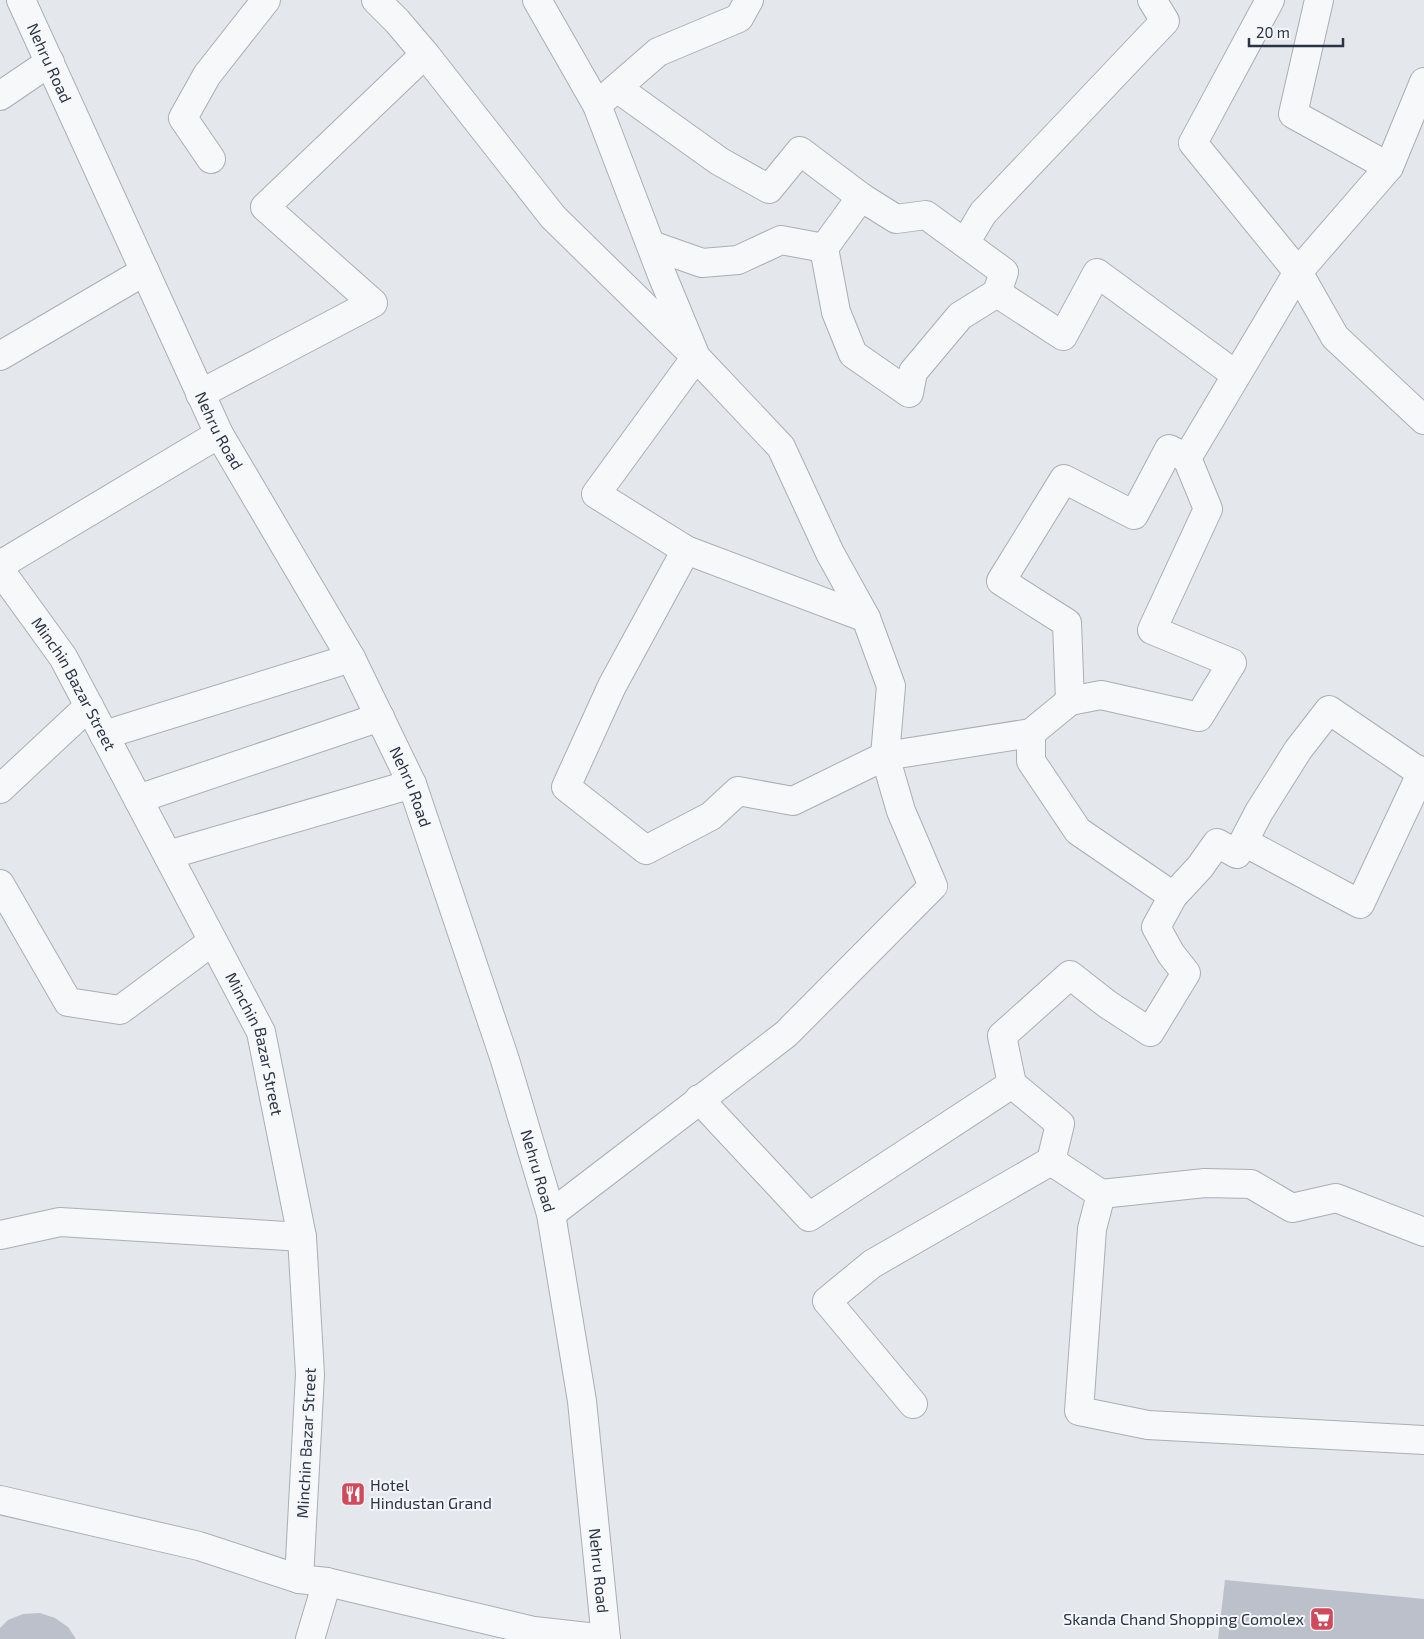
<svg xmlns="http://www.w3.org/2000/svg" width="1424" height="1639" font-family="'Exo 2',sans-serif">
<rect width="100%" height="100%" fill="#e4e7ec"/>
<!-- building -->
<path fill="#bbc0ca" d="M 1225,1580 L 1424,1599 L 1424,1639 L 1218,1639 Z
M 40,1613 L 55,1618 L 68,1627 L 76,1639 L 0,1639 L 0,1628 L 8,1620 L 23,1614 Z"/>
<g fill="none" stroke-linecap="round" stroke-linejoin="round">
<defs>
<g id="minor">
<path d="M 376,0 L 397,21 L 425,54 L 553,217 L 696,357 L 596,494 L 686,550 L 866,618"/>
<path d="M 537,0 L 597,105"/>
<path d="M 1270,0 L 1193,143 L 1298,272 L 1187,458 L 1208,509 L 1152,630 L 1232,663 L 1199,717 L 1101,695 L 1070,701 L 1031,733 L 1031,761 L 1078,831 L 1173,896 L 1200,867 L 1217,843 L 1237,854 L 1259,812 L 1298,750 L 1329,710 L 1414,768 L 1424,772"/>
<path d="M 1319,0 L 1293,114 L 1389,167"/>
<path d="M 1424,82 L 1389,167 L 1298,272 L 1335,337 L 1424,420"/>
<path d="M 617,88 L 719,161 L 769,189 L 800,151 L 861,197"/>
<path d="M 0,96 L 50,62"/>
<path d="M 211,159 L 183,118 L 207,75 L 266,0"/>
<path d="M 965,243 L 983,213 L 1165,21 L 1152,0"/>
<path d="M 651,245 L 702,263 L 738,260 L 781,240 L 824,248 L 861,197 L 896,219 L 926,215 L 1004,272 L 997,293 L 1063,336 L 1097,273 L 1236,375"/>
<path d="M 824,248 L 836,312 L 853,354 L 909,393 L 913,372 L 960,316 L 997,293"/>
<path d="M 0,356 L 145,271"/>
<path d="M 200,394 L 373,303 L 265,207 L 425,54"/>
<path d="M 686,550 L 612,686 L 566,787 L 646,850 L 711,816 L 738,791 L 793,801 L 885,756 L 1031,733"/>
<path d="M 0,565 L 219,434"/>
<path id="s1" d="M 0,570 L 63,657 L 261,1032 L 302,1237 L 310,1374 L 299,1579"/>
<path d="M 1070,701 L 1067,623 L 1001,581 L 1064,479 L 1134,515 L 1169,449 L 1187,458"/>
<path d="M 104,735 L 351,658"/>
<path d="M 0,789 L 89,706"/>
<path d="M 138,799 L 380,717"/>
<path d="M 1244,842 L 1360,904 L 1422,772"/>
<path d="M 168,855 L 412,784"/>
<path d="M 0,884 L 68,1002 L 120,1010 L 213,941"/>
<path d="M 699,1099 L 809,1217 L 1012,1084"/>
<path d="M 1101,1194 L 1051,1161 L 1060,1124 L 1012,1084 L 1002,1036 L 1070,975 L 1107,1004 L 1150,1032 L 1186,973 L 1171,954 L 1156,927 L 1173,896"/>
<path d="M 551,1214 L 786,1034 L 933,886 L 901,811 L 885,756 L 891,686 L 866,618 L 830,553 L 781,447 L 696,357 L 662,275 L 597,105 L 658,52 L 739,18 L 749,0"/>
<path d="M 1424,1232 L 1336,1198 L 1292,1208 L 1251,1184 L 1205,1183 L 1101,1194 L 1092,1229 L 1079,1411 L 1148,1425 L 1424,1440"/>
<path d="M 0,1235 L 60,1222 L 302,1237"/>
<path d="M 913,1404 L 827,1301 L 872,1264 L 1051,1161"/>
<path d="M 310,1639 L 327,1582"/>
</g>
<g id="tertiary">
<path id="s2" d="M 21,0 L 219,434 L 351,658 L 412,784 L 505,1060 L 551,1214 L 582,1401 L 606,1639"/>
<path d="M 0,1500 L 199,1546 L 299,1579 L 327,1582 L 534,1631 L 606,1639"/>
</g>
</defs>
<!-- minor casing -->
<use href="#minor" stroke="#a9aeb7" stroke-width="30"/>
<!-- tertiary casing -->
<use href="#tertiary" stroke="#a9aeb7" stroke-width="30"/>
<!-- minor -->
<use href="#minor" stroke="#f7f8fa" stroke-width="28"/>
<!-- tertiary -->
<use href="#tertiary" stroke="#f7f8fa" stroke-width="28"/>
</g>
<!-- icons -->
<defs>
<symbol id="restaurant-square" viewBox="-11 -11 22 22"><rect x="-9" y="-9" width="18" height="18" rx="4" fill="#d1495b" stroke="#f4f6f9"/><path d="M-5-6h1v4h1v-4h1v4h1v-4h1v5L-1.5 .5V6h-2V.5L-5-1ZM5-6V6H3V1.5H1.5Q1.5-4 5-6Z" fill="#fff"/></symbol>
<symbol id="supermarket-square" viewBox="-11 -11 22 22"><rect x="-9" y="-9" width="18" height="18" rx="4" fill="#d1495b" stroke="#f4f6f9"/><path d="M-6-5.5h2.5l.6 2H6L4.5 2H-2.5L-4.4-4H-6ZM-1.5 3.2a1.3 1.3 0 1 0 .1 0ZM3 3.2a1.3 1.3 0 1 0 .1 0Z" fill="#fff"/></symbol>
</defs>
<g fill-rule="evenodd">
<use href="#restaurant-square" x="339" y="1480" width="28" height="28"/>
<use href="#supermarket-square" x="1308" y="1605" width="28" height="28"/>
</g>
<g text-anchor="middle" stroke-width="4" stroke-linejoin="round" paint-order="stroke">
<!-- street labels -->
<g font-size="16" fill="#2b3445" stroke="#f4f6f9">
<text dy="6" stroke="none"><textPath href="#s2" startOffset="69">Nehru Road</textPath></text>
<text dy="6" stroke="none"><textPath href="#s2" startOffset="474">Nehru Road</textPath></text>
<text dy="6" stroke="none"><textPath href="#s1" startOffset="136">Minchin Bazar Street</textPath></text>
<text dy="6" stroke="none"><textPath href="#s2" startOffset="879">Nehru Road</textPath></text>
<text dy="6" stroke="none"><textPath href="#s1" startOffset="541">Minchin Bazar Street</textPath></text>
<text dy="6" stroke="none"><textPath href="#s2" startOffset="1284">Nehru Road</textPath></text>
<text transform="translate(306 1443) rotate(-87)" y="6">Minchin Bazar Street</text>
<text dy="6" stroke="none"><textPath href="#s2" startOffset="1689">Nehru Road</textPath></text>
</g>
<!-- poi labels -->
<g font-size="16" fill="#2b3445" stroke="#f4f6f9" text-anchor="start">
<text x="370" y="1491">Hotel<tspan x="370" dy="18">Hindustan Grand</tspan></text>
<text x="1304" y="1625" text-anchor="end">Skanda Chand Shopping Comolex</text>
</g>
</g>
<!-- scale -->
<path d="M1249 38v8h94v-8" fill="none" stroke="#2b3445" stroke-width="2.5"/>
<text x="1256" y="38" font-size="15" fill="#2b3445" stroke="#f4f6f9" stroke-width="4" paint-order="stroke">20 m</text>
</svg>
